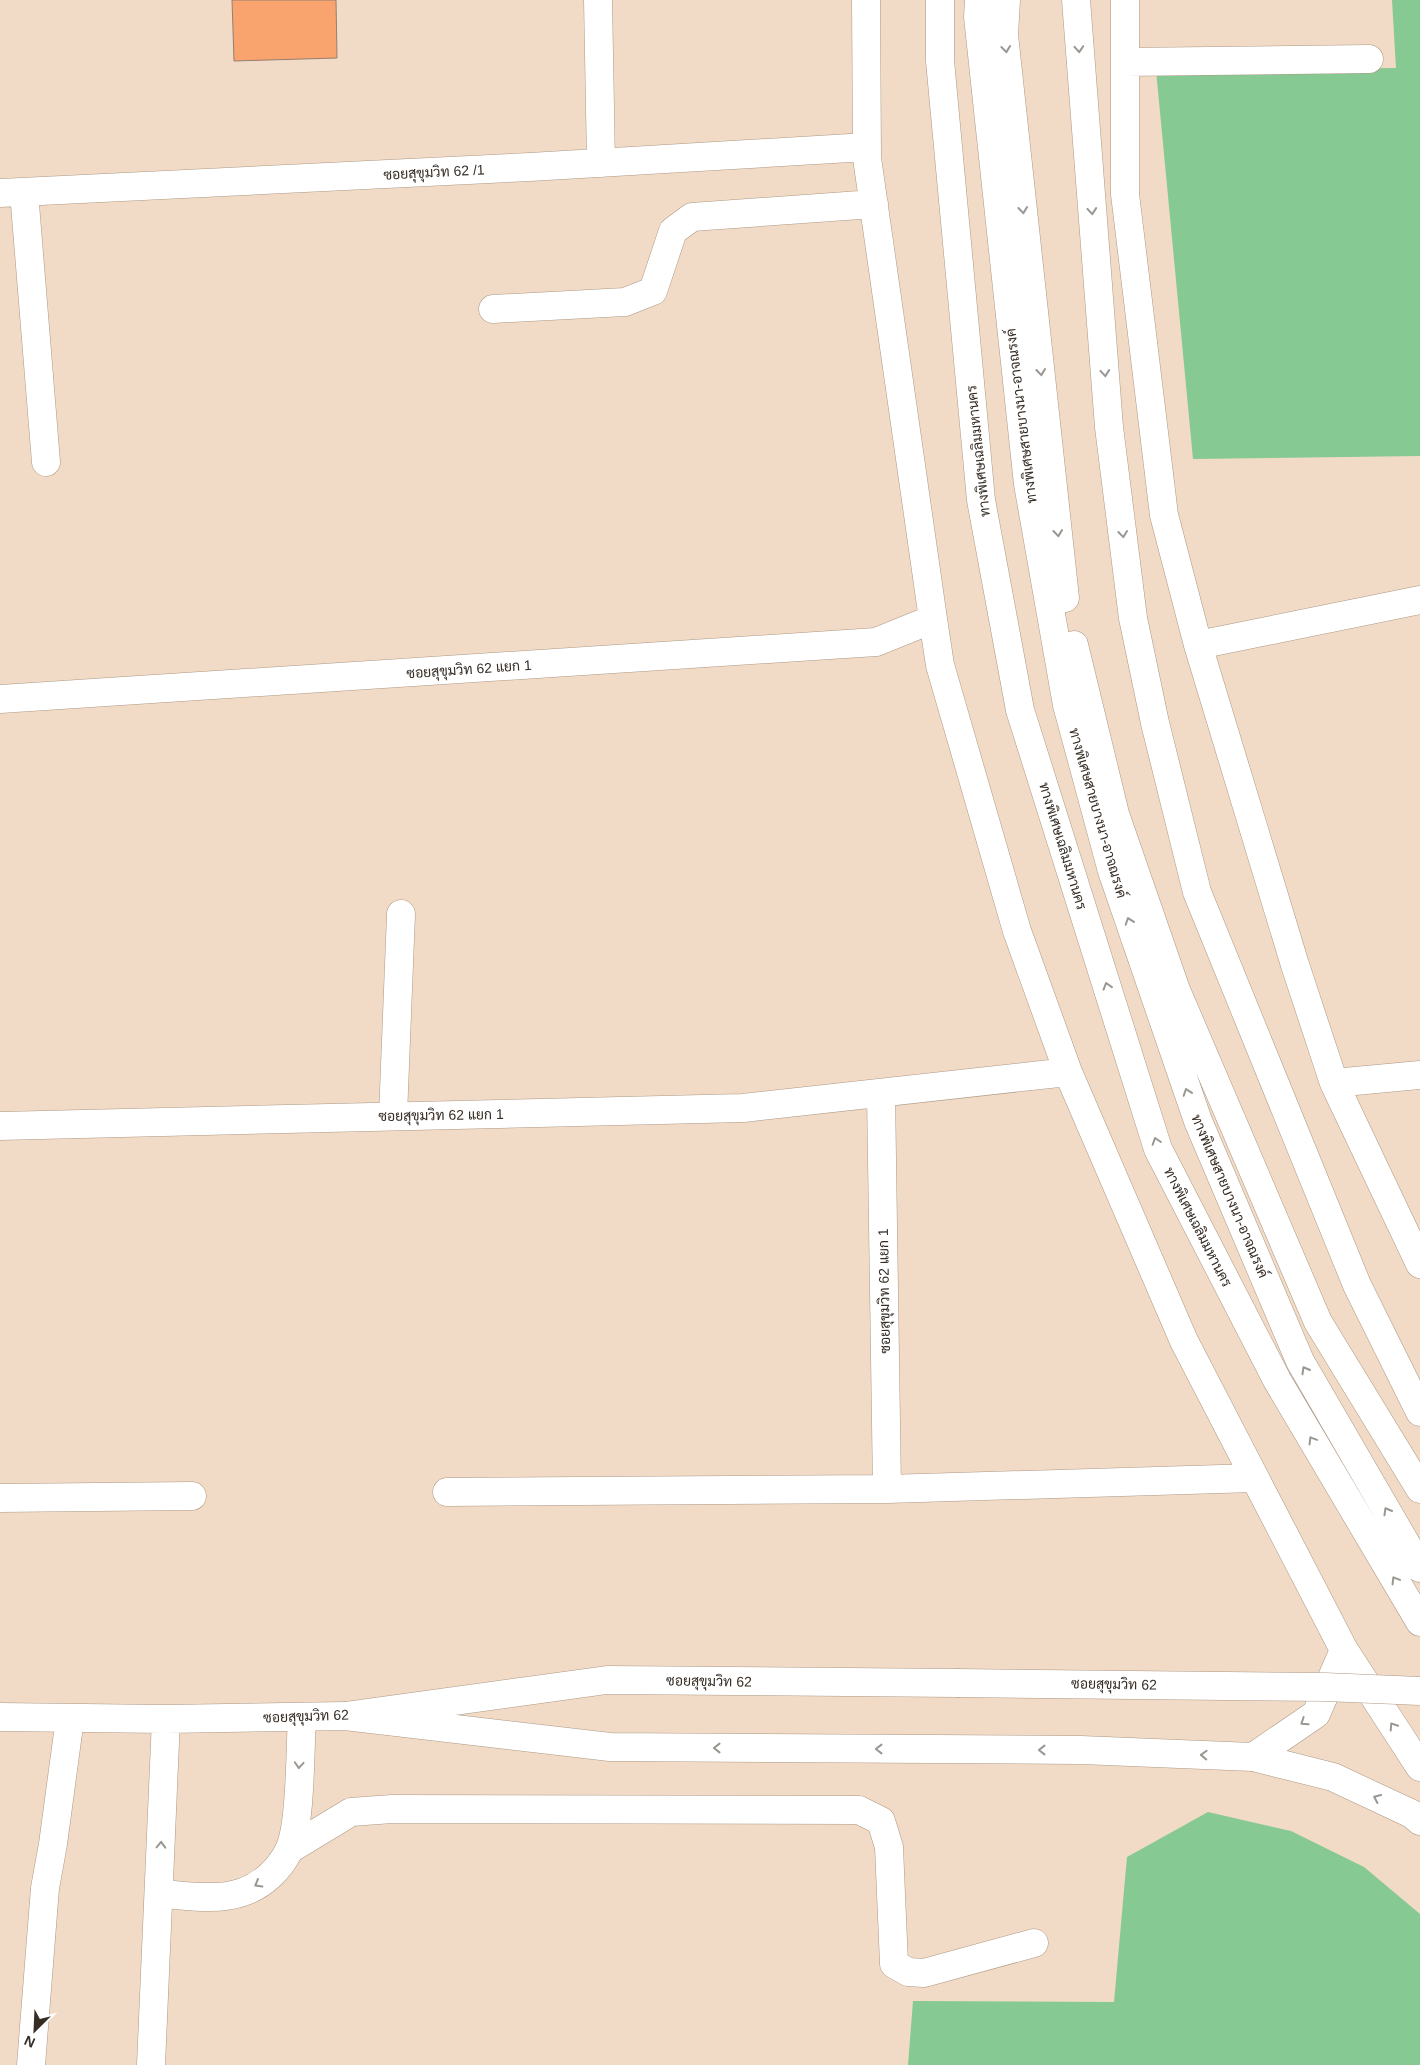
<svg xmlns="http://www.w3.org/2000/svg" width="1420" height="2065" font-family="Arial,Sarabun,sans-serif">
<rect width="100%" height="100%" fill="#f1dbc6"/>
<!-- green -->
<path fill="#86c993" d="M 1392,0 L 1420,0 L 1420,456 L 1193,459 L 1156,70 L 1396,68 Z
M 1208,1812 L 1291,1831 L 1364,1867 L 1420,1914 L 1420,2065 L 908,2065 L 913,2001 L 1114,2002 L 1127,1857 Z"/>
<!-- building -->
<path fill="#f9a46e" stroke="#977e70" d="M 232,0 L 336,0 L 337,58 L 234,61 Z"/>
<g fill="none" stroke-linecap="round" stroke-linejoin="round">
<defs>
<path id="minor" d="M 598,0 L 601,163
M 866,0 L 867,158 L 933,619 L 940,665 L 1017,931 L 1068,1072 L 1184,1341 L 1344,1650 L 1420,1767
M 1125,0 L 1125,194 L 1164,515 L 1198,645 L 1295,965 L 1334,1083 L 1420,1264
M 1125,62 L 1369,59
M 24,192 L 46,462
M 0,193 L 530,167 L 867,147
M 493,309 L 625,302 L 653,291 L 673,231 L 692,217 L 874,204
M 1198,645 L 1420,600
M 0,699 L 876,642 L 933,619
M 1334,1083 L 1420,1075
M 881,1093 L 887,1489
M 393,1116 L 401,914
M 0,1126 L 743,1108 L 1068,1072
M 447,1492 L 887,1489 L 1254,1478
M 0,1498 L 192,1496
M 345,1716 L 610,1747 L 1081,1750 L 1253,1757 L 1316,1714 L 1344,1650
M 0,1717 L 166,1719 L 345,1716 L 607,1680 L 957,1683
M 290,1849 L 351,1812 L 392,1809 L 859,1810 L 881,1821 L 889,1847 L 894,1964 L 908,1972 L 924,1973 L 1034,1943
M 159,1893 C 184,1896 219,1901 243,1892 C 263,1885 280,1869 289,1850 C 301,1826 300,1747 302,1717
M 31,2065 L 45,1888 L 53,1844 L 70,1718
M 151,2065 L 166,1719"/>
<path id="highway" d="M 940,0 L 940,61 L 981,500 L 1020,710 L 1158,1149 L 1277,1380 L 1420,1622
M 979,0 L 978,17 L 1028,484 L 1067,705 L 1112,871 L 1198,1121 L 1300,1361 L 1420,1568
M 1006,0 L 1004,35 L 1065,598
M 1076,0 L 1109,427 L 1133,618 L 1155,723 L 1197,892 L 1357,1285 L 1420,1412
M 1074,645 L 1115,814 L 1176,990 L 1318,1322 L 1420,1489
M 1253,1757 L 1333,1777 L 1412,1814 L 1420,1821"/>
</defs>
<!-- minor casing -->
<use href="#minor" stroke="#ad9884" stroke-width="29"/>
<!-- highway casing -->
<use href="#highway" stroke="#ad9884" stroke-width="29"/>
<!-- minor -->
<use href="#minor" stroke="#fff" stroke-width="28"/>
<!-- highway -->
<use href="#highway" stroke="#fff" stroke-width="28"/>
<defs>
<path id="minor-bridge" d="M 957,1683 L 1325,1687 L 1420,1691"/>
</defs>
<!-- minor-bridge casing -->
<use href="#minor-bridge" stroke="#ad9884" stroke-width="29" stroke-linecap="butt"/>
<!-- minor-bridge -->
<use href="#minor-bridge" stroke="#fff" stroke-width="28"/>
</g>
<!-- one-way arrows -->
<defs><path id="oneway-chevron" d="M-2-3.5L2.5 0L-2 3.5" fill="none" stroke-width="1.6" stroke-linecap="round" stroke-linejoin="round" transform="scale(1.25)"/></defs>
<g stroke="#9a9692">
<use href="#oneway-chevron" transform="translate(1006 49) rotate(84)"/>
<use href="#oneway-chevron" transform="translate(1079 49) rotate(86)"/>
<use href="#oneway-chevron" transform="translate(1023 210) rotate(84)"/>
<use href="#oneway-chevron" transform="translate(1092 211) rotate(85)"/>
<use href="#oneway-chevron" transform="translate(1041 372) rotate(84)"/>
<use href="#oneway-chevron" transform="translate(1105 373) rotate(85)"/>
<use href="#oneway-chevron" transform="translate(1058 533) rotate(84)"/>
<use href="#oneway-chevron" transform="translate(1123 534) rotate(83)"/>
<use href="#oneway-chevron" transform="translate(1129 921) rotate(-109)"/>
<use href="#oneway-chevron" transform="translate(1107 986) rotate(-107)"/>
<use href="#oneway-chevron" transform="translate(1187 1092) rotate(-109)"/>
<use href="#oneway-chevron" transform="translate(1156 1141) rotate(-108)"/>
<use href="#oneway-chevron" transform="translate(1305 1370) rotate(-120)"/>
<use href="#oneway-chevron" transform="translate(1312 1440) rotate(-121)"/>
<use href="#oneway-chevron" transform="translate(1387 1511) rotate(-120)"/>
<use href="#oneway-chevron" transform="translate(1395 1580) rotate(-121)"/>
<use href="#oneway-chevron" transform="translate(1304 1722) rotate(146)"/>
<use href="#oneway-chevron" transform="translate(1393 1726) rotate(-123)"/>
<use href="#oneway-chevron" transform="translate(717 1748) rotate(-180)"/>
<use href="#oneway-chevron" transform="translate(879 1749) rotate(-180)"/>
<use href="#oneway-chevron" transform="translate(1042 1750) rotate(-180)"/>
<use href="#oneway-chevron" transform="translate(1204 1755) rotate(-178)"/>
<use href="#oneway-chevron" transform="translate(299 1765) rotate(94)"/>
<use href="#oneway-chevron" transform="translate(1377 1798) rotate(-155)"/>
<use href="#oneway-chevron" transform="translate(161 1845) rotate(-88)"/>
<use href="#oneway-chevron" transform="translate(258 1884) rotate(150)"/>
</g>
<g text-anchor="middle" stroke-width="4" stroke-linejoin="round" paint-order="stroke">
<!-- street labels -->
<g font-size="14" fill="#362d25" stroke="#fff">
<text transform="translate(434 172) rotate(-3)" y="5">ซอยสุขุมวิท 62 /1</text>
<text transform="translate(1021 416) rotate(-97)" y="5">ทางพิเศษสายบางนา-อาจณรงค์</text>
<text transform="translate(978 451) rotate(-96)" y="5">ทางพิเศษเฉลิมมหานคร</text>
<text transform="translate(469 669) rotate(-4)" y="5">ซอยสุขุมวิท 62 แยก 1</text>
<text transform="translate(1098 813) rotate(74)" y="5">ทางพิเศษสายบางนา-อาจณรงค์</text>
<text transform="translate(1063 846) rotate(73)" y="5">ทางพิเศษเฉลิมมหานคร</text>
<text transform="translate(441 1115) rotate(-1)" y="5">ซอยสุขุมวิท 62 แยก 1</text>
<text transform="translate(1230 1196) rotate(67)" y="5">ทางพิเศษสายบางนา-อาจณรงค์</text>
<text transform="translate(1198 1227) rotate(63)" y="5">ทางพิเศษเฉลิมมหานคร</text>
<text transform="translate(884 1291) rotate(-91)" y="5">ซอยสุขุมวิท 62 แยก 1</text>
<text transform="translate(709 1681) rotate(1)" y="5">ซอยสุขุมวิท 62</text>
<text transform="translate(1114 1684) rotate(1)" y="5">ซอยสุขุมวิท 62</text>
<text transform="translate(306 1716) rotate(-2)" y="5">ซอยสุขุมวิท 62</text>
</g>
</g>
<!-- north arrow -->
<g transform="translate(35 2030) rotate(204)" stroke="#ffffff" stroke-width="4" paint-order="stroke">
<path d="M0-4L9 19L0 12L-9 19Z" fill="#362d25"/>
<text y="-8" font-size="14" font-weight="bold" text-anchor="middle" fill="#362d25">N</text>
</g>
</svg>
